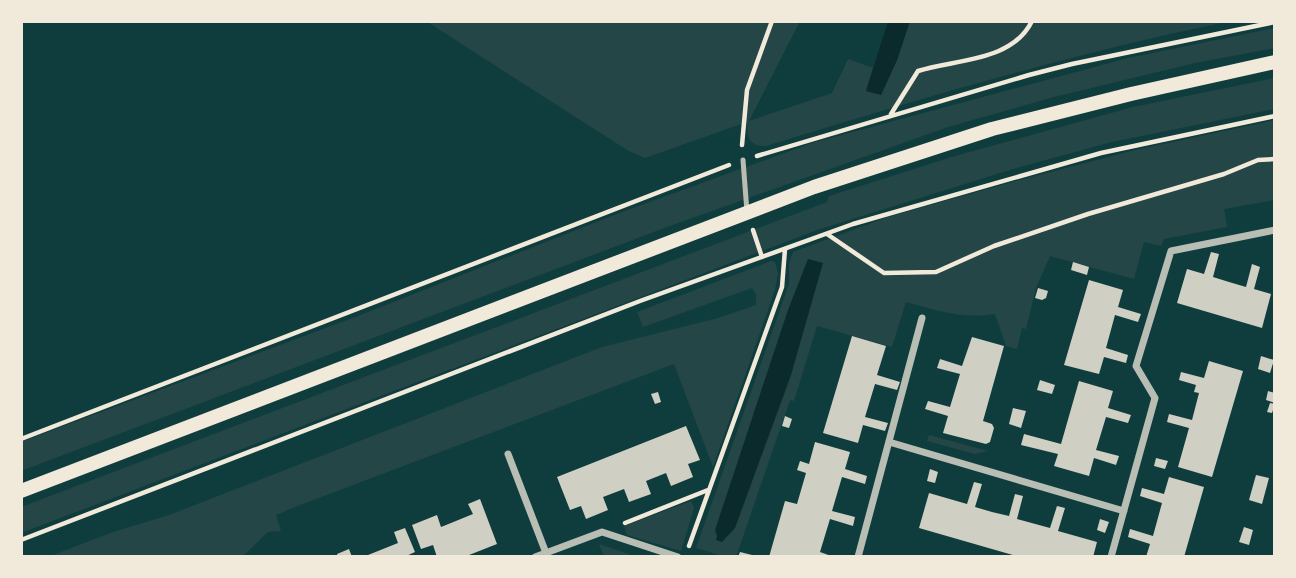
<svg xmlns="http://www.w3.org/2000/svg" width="1296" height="578" font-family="'Zilla Slab',serif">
<rect width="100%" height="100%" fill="#0f3d3e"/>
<!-- green -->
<path fill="#244646" d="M 426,21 L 800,21 L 749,121 L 832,93 L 848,59 L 873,68 L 866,90 L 881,95 L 897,60 L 910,21 L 1231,21 C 1073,53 920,99 766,146 C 748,146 747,137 747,122 L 645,158 L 627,150 Z
M 1275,28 L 1275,48 L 1195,63 L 1054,97 L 948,127 L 667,227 L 21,471 L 21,442 L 363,314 L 622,212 L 812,143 L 1128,58 Z
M 1275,78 L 1275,109 L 1112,142 L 1020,167 L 817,230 L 21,533 L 21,507 L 827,202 L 829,196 L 955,156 L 1133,107 Z
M 1275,120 L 1275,200 L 1224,209 L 1227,227 L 1164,239 L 1161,246 L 1144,242 L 1134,279 L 1050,256 L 1036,288 L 1026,329 L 1022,328 L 1017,349 L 1006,346 L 995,314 C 960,319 940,311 906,302 L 892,347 L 817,326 L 794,401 L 790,400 L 736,557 L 726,557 L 696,548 L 789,284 L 789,263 L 793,252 L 888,217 L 1016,181 L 1135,150 Z
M 771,261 L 775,262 L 778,273 L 775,290 L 713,467 L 674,364 L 300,505 L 276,515 L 281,531 L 268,532 L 242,557 L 48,557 L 110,533 L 169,515 L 602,347 L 718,318 L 756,305 L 756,294 L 752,288 L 643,327 L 637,312 Z
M 929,435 L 988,451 L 975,454 L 927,441 Z
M 691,501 L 694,508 L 681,551 L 627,535 L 624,526 Z
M 599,544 L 638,557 L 604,557 Z"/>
<!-- water -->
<path fill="#0a2a2b" d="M 888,21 L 910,21 L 897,60 L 881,95 L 866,91 Z
M 808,259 L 823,263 L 791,375 L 735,528 L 722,542 L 716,540 L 717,536 L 715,530 L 788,310 Z"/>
<!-- building -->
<path fill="#cfcfc3" d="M 1211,252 L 1219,254 L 1213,277 L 1229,282 L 1246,287 L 1252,264 L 1260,267 L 1254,289 L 1271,294 L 1262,328 L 1177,303 L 1187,269 L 1204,274 Z
M 1073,262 L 1089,267 L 1087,275 L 1071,270 Z
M 1089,280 L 1123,290 L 1118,307 L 1141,314 L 1138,322 L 1115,315 L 1106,348 L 1128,355 L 1126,363 L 1104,357 L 1099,374 L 1064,365 Z
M 1038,288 L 1048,291 L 1046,298 L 1042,300 L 1035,298 Z
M 852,336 L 886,346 L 877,375 L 900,382 L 897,390 L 875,384 L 865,417 L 888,423 L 885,431 L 863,425 L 858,443 L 823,433 Z
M 972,337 L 1004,346 L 983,421 L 992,424 L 994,428 L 990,442 L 986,444 L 943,433 L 948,416 L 925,409 L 928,401 L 950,407 L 960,374 L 937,368 L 940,359 L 962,366 Z
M 1261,356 L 1274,360 L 1270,373 L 1258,369 Z
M 1209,361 L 1243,371 L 1212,477 L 1178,467 L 1189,428 L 1167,422 L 1169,414 L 1192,420 L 1199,393 L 1194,392 L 1196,385 L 1179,380 L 1181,372 L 1204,378 Z
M 1040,380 L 1055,385 L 1052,394 L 1037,390 Z
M 1079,381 L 1113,391 L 1108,408 L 1131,415 L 1128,423 L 1106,417 L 1096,450 L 1119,456 L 1116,465 L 1094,458 L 1089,476 L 1054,466 L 1058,454 L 1021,445 L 1024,434 L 1061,444 Z
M 1268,391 L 1275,393 L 1275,403 L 1266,400 Z
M 658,392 L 661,402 L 655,404 L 651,394 Z
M 1270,403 L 1275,404 L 1272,413 L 1267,412 Z
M 1013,408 L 1026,411 L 1021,428 L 1009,424 Z
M 785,416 L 792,419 L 789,428 L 782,426 Z
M 686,426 L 700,460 L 688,464 L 693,477 L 671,486 L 666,473 L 646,481 L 651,494 L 629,502 L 624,489 L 603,497 L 608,510 L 586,519 L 581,506 L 570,510 L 557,477 Z
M 815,442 L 850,452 L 845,469 L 867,476 L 865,484 L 842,477 L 832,511 L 855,517 L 853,526 L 830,519 L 820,552 L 834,557 L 769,557 L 785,501 L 797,504 L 806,473 L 797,470 L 800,461 L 809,464 Z
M 1156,458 L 1168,461 L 1165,469 L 1154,466 Z
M 930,469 L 938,472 L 935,483 L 927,481 Z
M 1256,475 L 1269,478 L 1262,504 L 1249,500 Z
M 1169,477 L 1204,487 L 1184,557 L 1146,557 L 1150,544 L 1128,537 L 1130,529 L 1153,536 L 1162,503 L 1140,496 L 1142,488 L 1164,494 Z
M 974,482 L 982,484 L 975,507 L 992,512 L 1009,516 L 1015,494 L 1023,496 L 1017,519 L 1050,528 L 1057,506 L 1065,508 L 1058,531 L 1097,542 L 1093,557 L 1020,557 L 919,528 L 929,493 L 967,504 Z
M 480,499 L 497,544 L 464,557 L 437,557 L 433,545 L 421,549 L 412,525 L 437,515 L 441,527 L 451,523 L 473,514 L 468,504 Z
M 1100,519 L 1109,522 L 1105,533 L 1097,530 Z
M 1244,527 L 1253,530 L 1249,545 L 1239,542 Z
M 405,528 L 415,552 L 404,557 L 363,557 L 398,543 L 394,532 Z
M 349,549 L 352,557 L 338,557 L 337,554 Z
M 740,552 L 756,556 L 755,557 L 738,557 Z"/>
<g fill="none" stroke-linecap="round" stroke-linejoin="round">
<!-- path -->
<path stroke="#f1e9da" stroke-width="4.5" d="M 891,114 L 918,71 C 956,59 1012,62 1032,21
M 742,145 L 747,90 L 772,21
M 757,156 L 1029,75 L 1072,64 L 1275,22
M 753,230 L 762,257
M 827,234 L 884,273 L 936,272 L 994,246 L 1088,214 L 1224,174 L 1258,160 L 1275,159
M 21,439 L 729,165
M 625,523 L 708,490
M 21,540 L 640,301 L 853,224 L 1101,153 L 1275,116
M 689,546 L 782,287 L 785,249"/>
<!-- service -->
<path stroke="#b8beb3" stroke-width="5" d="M 743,160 L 747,212"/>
<!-- minor -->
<path stroke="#b8beb3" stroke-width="7" d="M 889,442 L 1124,511
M 508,454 L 546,553
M 535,557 L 602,532 L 678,557
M 858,557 L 922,318
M 1111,557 L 1155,398 L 1136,366 L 1171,251 L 1275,230"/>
<!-- secondary -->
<path stroke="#f1e9da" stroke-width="14" d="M 21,491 L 814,187 L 992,129 L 1131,94 L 1275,62"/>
</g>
<!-- border -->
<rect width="1296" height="578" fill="none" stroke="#f1e9da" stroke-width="46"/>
</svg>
